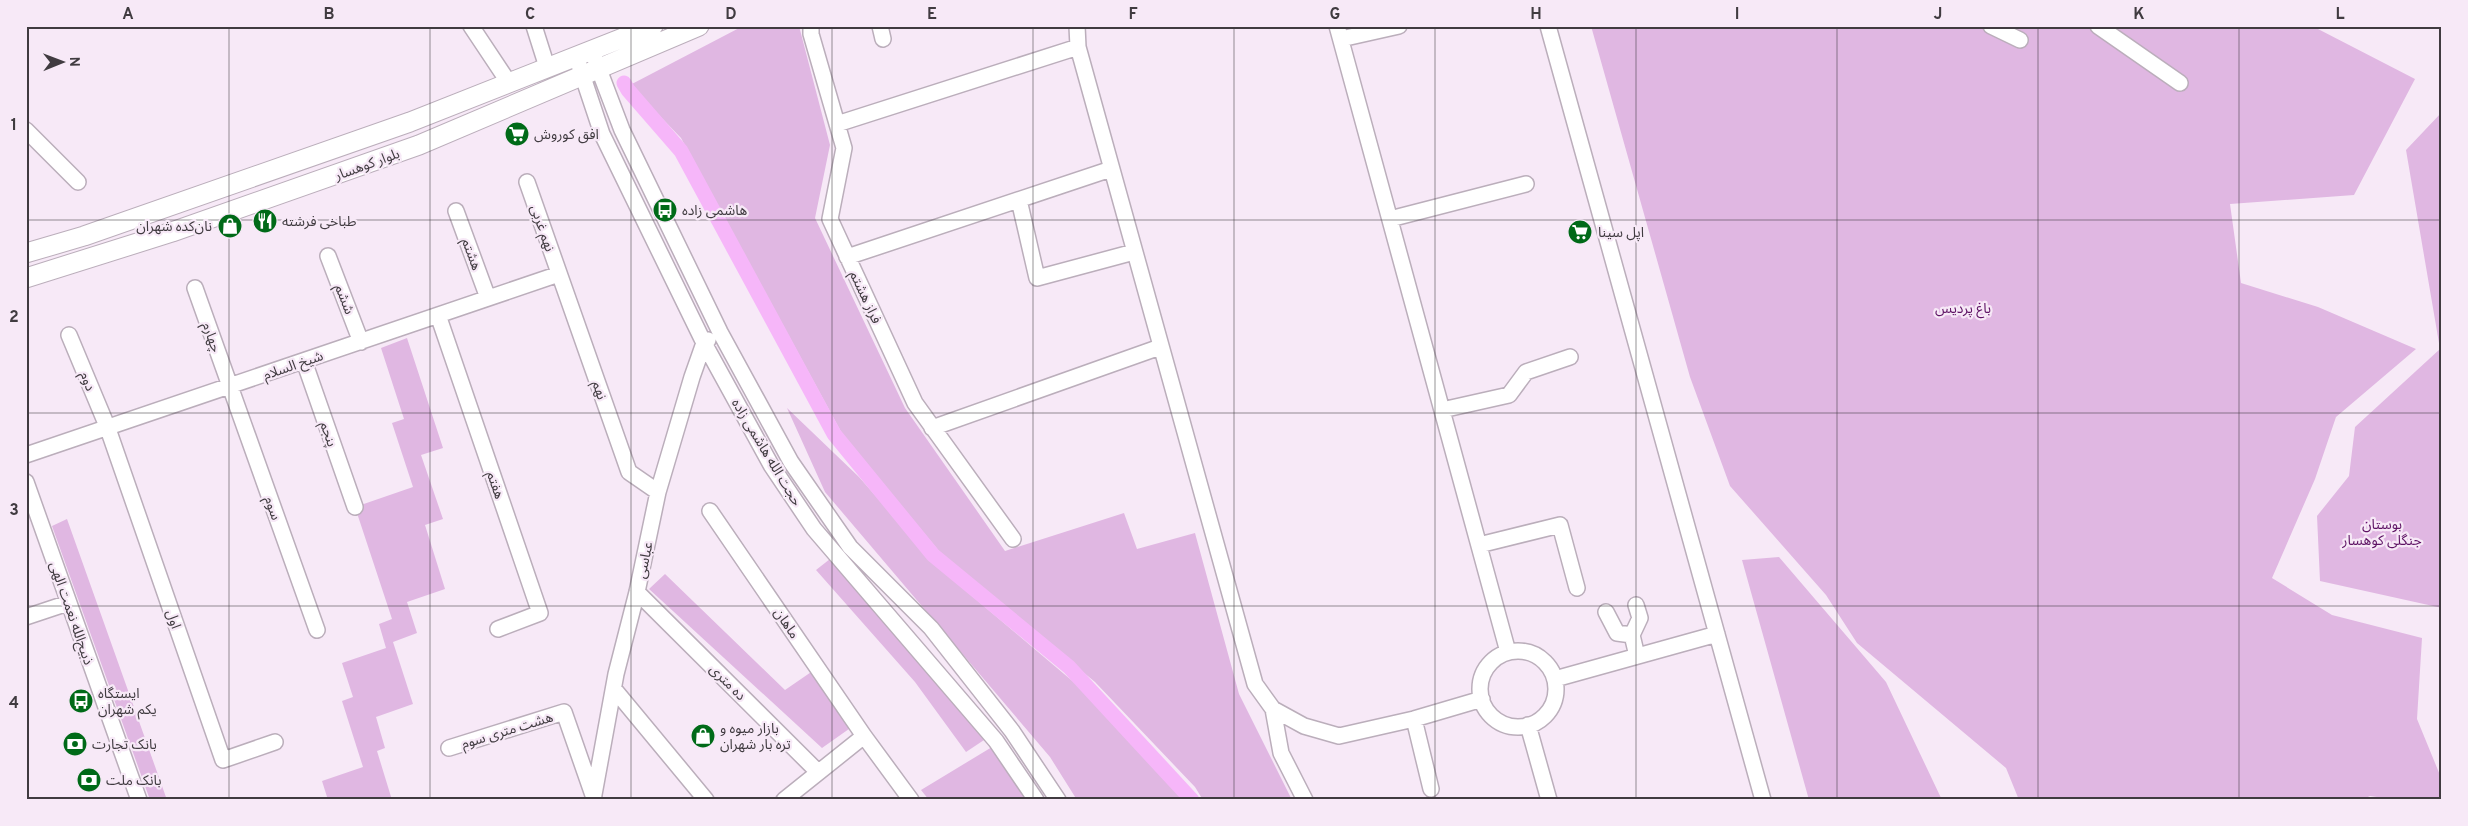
<svg xmlns="http://www.w3.org/2000/svg" width="2468" height="826" font-family="Overpass,'Noto Sans Arabic',sans-serif">
<rect width="100%" height="100%" fill="#f7e9f7"/>
<!-- green -->
<path fill="#e0b7e2" d="M 743,26 L 799,26 L 830,145 L 815,218 L 905,408 L 1005,551 L 1124,513 L 1137,549 L 1195,533 L 1239,694 L 1292,800 L 1203,800 L 1195,787 L 1095,682 L 944,557 L 845,439 L 681,138 L 630,85 Z
M 1591,26 L 2318,26 L 2318,29 L 2415,79 L 2354,195 L 2230,204 L 2241,283 L 2318,307 L 2416,349 L 2336,417 L 2315,479 L 2272,578 L 2332,615 L 2422,638 L 2417,719 L 2442,780 L 2442,797 L 2438,800 L 2397,800 L 2370,796 L 2361,800 L 2019,800 L 2006,768 L 1857,643 L 1826,595 L 1730,486 L 1690,377 Z
M 2442,112 L 2442,608 L 2320,581 L 2317,516 L 2349,476 L 2355,427 L 2440,349 L 2406,150 Z
M 407,338 L 443,448 L 421,455 L 443,519 L 425,525 L 445,589 L 407,602 L 417,633 L 393,642 L 413,704 L 376,717 L 385,748 L 377,751 L 392,800 L 328,800 L 322,781 L 363,767 L 342,701 L 353,697 L 342,663 L 386,648 L 379,624 L 392,619 L 355,507 L 413,487 L 392,423 L 404,419 L 381,348 Z
M 787,408 L 859,477 L 940,569 L 1083,690 L 1183,800 L 1077,800 L 1050,757 L 825,492 Z
M 67,519 L 167,800 L 150,800 L 52,526 Z
M 1779,557 L 1886,682 L 1942,800 L 1809,800 L 1742,560 Z
M 830,559 L 984,740 L 966,752 L 915,682 L 816,570 Z
M 665,574 L 785,690 L 817,668 L 856,724 L 822,748 L 649,589 Z
M 992,747 L 1028,800 L 929,800 L 921,790 Z"/>
<g fill="none" stroke-linecap="round" stroke-linejoin="round">
<!-- canal -->
<path stroke="#f6b6f9" stroke-width="15" d="M 624,83 L 628,90 L 681,151 L 834,434 L 933,555 L 1069,667 L 1192,800"/>
<defs>
<path id="minor" d="M 471,26 L 509,83
M 534,26 L 547,67
M 811,26 L 811,34 L 844,148 L 830,219 L 915,403 L 1013,539
M 880,26 L 883,39
M 1077,26 L 1078,47 L 1255,684 L 1273,709 L 1304,726 L 1339,736 L 1414,719 L 1482,699
M 1337,26 L 1508,652
M 1548,26 L 1763,800
M 1991,26 L 2020,40
M 2098,26 L 2180,83
M 1341,39 L 1399,26
M 592,51 L 622,130 L 720,332 L 791,462 L 850,547 L 931,628 L 1012,731 L 1058,800
M 576,56 L 602,134 L 704,343 L 771,465 L 814,529 L 996,741 L 1036,800
M 837,124 L 1078,47
M 26,130 L 78,182
M 527,182 L 629,472 L 658,492
M 1019,200 L 1037,278 L 1134,252
M 456,211 L 488,298
M 1390,219 L 1526,184
M 328,256 L 361,342
M 847,257 L 1111,169
M 195,288 L 317,630
M 438,315 L 540,613 L 498,629
M 69,335 L 107,426 L 223,760 L 275,742
M 304,361 L 355,507
M 1442,410 L 1509,395 L 1526,372 L 1570,357
M 932,428 L 1160,347
M 26,455 L 559,274
M 26,482 L 139,800
M 710,511 L 864,736 L 784,800
M 1479,545 L 1560,525 L 1577,588
M 637,592 L 818,772
M 1636,605 L 1640,618 L 1632,635 L 1637,656
M 1606,612 L 1617,633 L 1632,635
M 26,617 L 68,603
M1480 689a38 38 0 1 1 76 0a38 38 0 1 1-76 0Z
M 1555,679 L 1717,634
M 614,689 L 706,800
M 1273,709 L 1281,753 L 1305,800
M 1414,719 L 1431,789
M 1528,725 L 1549,800
M 864,736 L 911,800
M 449,748 L 564,712 L 594,798
M 593,800 L 616,674 L 637,592 L 658,492 L 692,377 L 704,343 L 708,340"/>
<path id="major" d="M 26,253 L 84,236 L 410,122 L 653,26
M 26,278 L 172,232 L 419,145 L 699,26"/>
</defs>
<!-- minor casing -->
<use href="#minor" stroke="#bbaebb" stroke-width="18"/>
<!-- major casing -->
<use href="#major" stroke="#bbaebb" stroke-width="21"/>
<!-- minor -->
<use href="#minor" stroke="#fff" stroke-width="15"/>
<!-- major -->
<use href="#major" stroke="#fff" stroke-width="19"/>
</g>
<!-- grid -->
<path fill="none" stroke="#403b40" stroke-width="1" stroke-opacity="0.55" d="M 229,26 L 229,800M 430,26 L 430,800M 631,26 L 631,800M 832,26 L 832,800M 1033,26 L 1033,800M 1234,26 L 1234,800M 1435,26 L 1435,800M 1636,26 L 1636,800M 1837,26 L 1837,800M 2038,26 L 2038,800M 2239,26 L 2239,800M 26,220 L 2442,220M 26,413 L 2442,413M 26,606 L 2442,606"/>
<!-- icons -->
<defs>
<symbol id="supermarket-disc" viewBox="-11 -11 22 22"><circle r="9.5" fill="#006a18" stroke="#f7e9f7"/><path d="M-6-5.5h2.5l.6 2H6L4.5 2H-2.5L-4.4-4H-6ZM-1.5 3.2a1.3 1.3 0 1 0 .1 0ZM3 3.2a1.3 1.3 0 1 0 .1 0Z" fill="#fff"/></symbol>
<symbol id="bus-disc" viewBox="-11 -11 22 22"><circle r="9.5" fill="#006a18" stroke="#f7e9f7"/><path d="M-5-6H5V4H4V6H2V4H-2V6H-4V4H-5ZM-3.5-4V0h7V-4ZM-3.5 1.2v1.5H-2V1.2ZM2 1.2v1.5H3.5V1.2Z" fill="#fff"/></symbol>
<symbol id="restaurant-disc" viewBox="-11 -11 22 22"><circle r="9.5" fill="#006a18" stroke="#f7e9f7"/><path d="M-5-6h1v4h1v-4h1v4h1v-4h1v5L-1.5 .5V6h-2V.5L-5-1ZM5-6V6H3V1.5H1.5Q1.5-4 5-6Z" fill="#fff"/></symbol>
<symbol id="shop-disc" viewBox="-11 -11 22 22"><circle r="9.5" fill="#006a18" stroke="#f7e9f7"/><path d="M-5-2.5h2.3a2.7 3.5 0 0 1 5.4 0H5L5.5 6h-11ZM-1.5-2.5h3a1.5 2.3 0 0 0-3 0Z" fill="#fff"/></symbol>
<symbol id="bank-disc" viewBox="-11 -11 22 22"><circle r="9.5" fill="#006a18" stroke="#f7e9f7"/><path d="M-6-4H6V4H-6ZM0-2.3a2.3 2.3 0 1 0 0 4.6a2.3 2.3 0 1 0 0-4.6Z" fill="#fff"/></symbol>
</defs>
<g fill-rule="evenodd">
<use href="#supermarket-disc" x="503" y="120" width="28" height="28"/>
<use href="#bus-disc" x="651" y="196" width="28" height="28"/>
<use href="#restaurant-disc" x="251" y="207" width="28" height="28"/>
<use href="#shop-disc" x="216" y="212" width="28" height="28"/>
<use href="#supermarket-disc" x="1566" y="218" width="28" height="28"/>
<use href="#bus-disc" x="67" y="687" width="28" height="28"/>
<use href="#shop-disc" x="689" y="722" width="28" height="28"/>
<use href="#bank-disc" x="61" y="730" width="28" height="28"/>
<use href="#bank-disc" x="75" y="766" width="28" height="28"/>
</g>
<g text-anchor="middle" stroke-width="4.5" stroke-linejoin="round" paint-order="stroke">
<!-- poi labels -->
<g font-size="14" fill="#403b40" stroke="#f7e9f7" text-anchor="start">
<text x="534" y="139">افق کوروش</text>
<text x="682" y="215">هاشمی زاده</text>
<text x="282" y="226">طباخی فرشته</text>
<text x="212" y="231" text-anchor="end">نان‌کده شهران</text>
<text x="1598" y="237">اپل سینا</text>
<text x="98" y="698">ایستگاه<tspan x="98" dy="16">یکم شهران</tspan></text>
<text x="720" y="733">بازار میوه و<tspan x="720" dy="16">تره بار شهران</tspan></text>
<text x="92" y="749">بانک تجارت</text>
<text x="106" y="785">بانک ملت</text>
</g>
<!-- street labels -->
<g font-size="14" fill="#403b40" stroke="#f7e9f7">
<text transform="translate(367 164) rotate(-20)" y="5">بلوار کوهسار</text>
<text transform="translate(543 228) rotate(71)" y="5">نهم غربی</text>
<text transform="translate(472 254) rotate(70)" y="5">هشتم</text>
<text transform="translate(866 297) rotate(65)" y="5">فراز هشتم</text>
<text transform="translate(345 299) rotate(69)" y="5">ششم</text>
<text transform="translate(212 337) rotate(70)" y="5">چهارم</text>
<text transform="translate(293 365) rotate(-19)" y="5">شیخ السلام</text>
<text transform="translate(88 381) rotate(68)" y="5">دوم</text>
<text transform="translate(600 390) rotate(71)" y="5">نهم</text>
<text transform="translate(329 434) rotate(71)" y="5">پنجم</text>
<text transform="translate(767 452) rotate(59)" y="5">حجت الله هاشمی زاده</text>
<text transform="translate(496 485) rotate(71)" y="5">هفتم</text>
<text transform="translate(273 508) rotate(70)" y="5">سوم</text>
<text transform="translate(644 560) rotate(-78)" y="5">عباسی</text>
<text transform="translate(72 613) rotate(71)" y="5">ذبیح‌الله نعمت الهی</text>
<text transform="translate(174 619) rotate(71)" y="5">اول</text>
<text transform="translate(787 623) rotate(56)" y="5">ماهان</text>
<text transform="translate(728 682) rotate(45)" y="5">ده متری</text>
<text transform="translate(507 730) rotate(-17)" y="5">هشت متری سوم</text>
</g>
<!-- park labels -->
<g font-size="14" fill="#5e1364" stroke="#f7e9f7">
<text x="1963" y="313">باغ پردیس</text>
<text x="2382" y="529">بوستان<tspan x="2382" dy="16">جنگلی کوهسار</tspan></text>
</g>
</g>
<!-- border -->
<rect width="2468" height="826" fill="none" stroke="#f7e9f7" stroke-width="55"/>
<!-- north arrow -->
<g transform="translate(62 62) rotate(89)" stroke="#f7e9f7" stroke-width="4" paint-order="stroke">
<path d="M0-4L9 19L0 12L-9 19Z" fill="#403b40"/>
<text y="-8" font-size="14" font-weight="bold" text-anchor="middle" fill="#403b40">N</text>
</g>
<rect x="28" y="28" width="2412" height="770" fill="none" stroke="#403b40" stroke-width="2"/>
<g font-size="16" text-anchor="middle" font-weight="bold" fill="#403b40">
<text x="128" y="19">A</text>
<text x="329" y="19">B</text>
<text x="530" y="19">C</text>
<text x="731" y="19">D</text>
<text x="932" y="19">E</text>
<text x="1133" y="19">F</text>
<text x="1335" y="19">G</text>
<text x="1536" y="19">H</text>
<text x="1737" y="19">I</text>
<text x="1938" y="19">J</text>
<text x="2139" y="19">K</text>
<text x="2340" y="19">L</text>
<text x="14" y="130">1</text>
<text x="14" y="322">2</text>
<text x="14" y="515">3</text>
<text x="14" y="708">4</text>
</g>
</svg>
